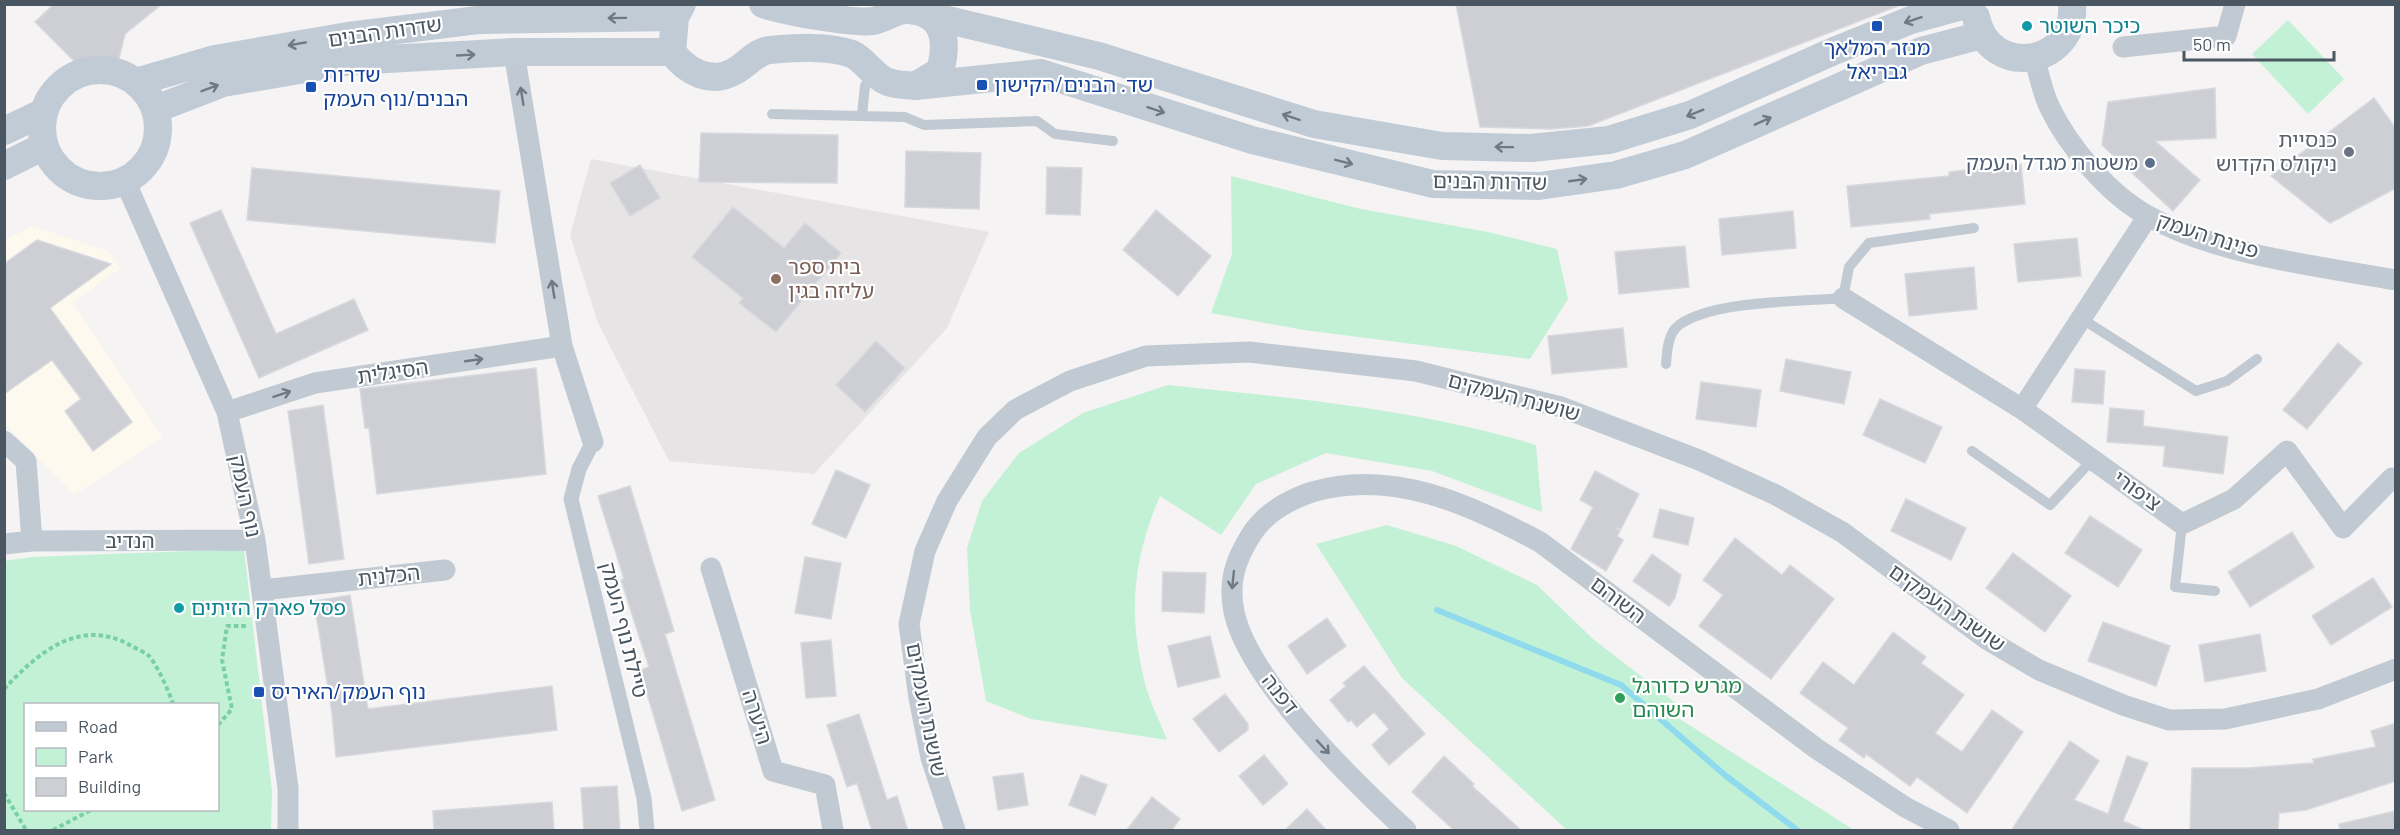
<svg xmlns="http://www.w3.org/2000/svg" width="2400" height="835" font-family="Barlow,'Noto Sans Hebrew',sans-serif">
<rect width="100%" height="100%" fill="#f5f3f3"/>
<!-- commercial -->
<path fill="#fdf9ef" d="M 33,226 L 108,251 L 121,268 L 73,302 L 163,438 L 74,495 L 5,424 L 4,240 Z"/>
<!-- education -->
<path fill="#e6e4e5" d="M 591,159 L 989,232 L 947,328 L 814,474 L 669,461 L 598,323 L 570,235 Z"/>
<!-- green -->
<path fill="#c3f1d5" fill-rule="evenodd" d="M 2288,20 L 2344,79 L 2308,114 L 2252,54 Z
M 1231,176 L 1361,209 L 1488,232 L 1557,249 L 1568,299 L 1530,359 L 1304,330 L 1211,313 L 1232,254 Z
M 1168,385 C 1292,398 1417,409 1536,445 L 1542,512 L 1432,471 L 1326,453 L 1256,484 L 1221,535 L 1160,496 C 1134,556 1128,610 1143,675 C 1147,697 1159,719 1167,740 L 1031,719 L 986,701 L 970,610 L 967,548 L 982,501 L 1019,453 L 1083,413 Z
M 1387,525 L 1456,546 L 1537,585 L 1593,639 L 1681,707 L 1675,716 L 1854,830 L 1567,830 L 1402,678 L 1316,544 Z
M 244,549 L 272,791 L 271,830 L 5,830 L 4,561 L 32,557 ZM 26,704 L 218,704 L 218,810 L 26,810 Z"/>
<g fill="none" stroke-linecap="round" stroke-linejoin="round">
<!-- stream -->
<path stroke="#90daee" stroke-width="6" d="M 1437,610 L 1621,685 L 1726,776 L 1797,830"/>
</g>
<!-- building -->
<path fill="#cdcfd5" stroke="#d7d9de" stroke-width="1.5" d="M 54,4 L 162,4 L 125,34 L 119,58 L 77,64 L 35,22 Z
M 1456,4 L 1898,4 L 1898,6 L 1588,126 L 1552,129 L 1480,127 Z
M 2215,88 L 2216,138 L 2155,141 L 2200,180 L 2173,211 L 2102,145 L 2108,102 Z
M 2374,98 L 2396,129 L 2396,188 L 2330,223 L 2271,176 Z
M 701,133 L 838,135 L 837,183 L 699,182 Z
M 906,151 L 981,153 L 979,209 L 905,207 Z
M 2021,164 L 2025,204 L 1929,214 L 1930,219 L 1851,227 L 1847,186 L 1949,176 L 1949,172 Z
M 640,165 L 660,198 L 630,216 L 610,183 Z
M 1047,167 L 1082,168 L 1080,215 L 1046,214 Z
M 252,168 L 500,191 L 495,243 L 247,220 Z
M 733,207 L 784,248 L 805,223 L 841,253 L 776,332 L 739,303 L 743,298 L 692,257 Z
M 221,210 L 276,334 L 354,299 L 368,330 L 259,378 L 190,223 Z
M 1156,210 L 1211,256 L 1178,296 L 1123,250 Z
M 1793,211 L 1796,248 L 1722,255 L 1719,219 Z
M 2077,238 L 2081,276 L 2018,282 L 2014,244 Z
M 37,240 L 111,264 L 50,308 L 132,422 L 93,451 L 65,411 L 81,399 L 52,360 L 4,394 L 4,264 Z
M 1685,246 L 1689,287 L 1619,294 L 1615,252 Z
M 1974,267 L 1977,309 L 1909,316 L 1905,274 Z
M 1623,328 L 1627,367 L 1552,374 L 1548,336 Z
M 876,341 L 905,368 L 865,412 L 836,385 Z
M 2338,343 L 2362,363 L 2307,429 L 2283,410 Z
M 1786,359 L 1851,372 L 1844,404 L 1780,391 Z
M 536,368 L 546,474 L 377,494 L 369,428 L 365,428 L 360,389 Z
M 2075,369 L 2105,371 L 2103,404 L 2072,402 Z
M 1701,382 L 1761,390 L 1756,427 L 1696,419 Z
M 1880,399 L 1942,427 L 1925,463 L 1863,435 Z
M 323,405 L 344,559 L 309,564 L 288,411 Z
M 2110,408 L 2144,411 L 2143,426 L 2228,437 L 2223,474 L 2163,466 L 2165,446 L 2107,442 Z
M 836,470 L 870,485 L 846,538 L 812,524 Z
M 1595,471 L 1639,494 L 1621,529 L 1615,528 L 1620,531 L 1617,536 L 1623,540 L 1606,571 L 1571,549 L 1593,507 L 1580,500 Z
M 630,486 L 674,631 L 665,634 L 715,800 L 682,811 L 640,670 L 649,667 L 621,580 L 624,579 L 598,496 Z
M 1906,499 L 1966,528 L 1951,560 L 1891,531 Z
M 1660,509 L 1694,518 L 1688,545 L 1653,537 Z
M 2090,516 L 2142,550 L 2118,587 L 2065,553 Z
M 2292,532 L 2314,567 L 2250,607 L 2228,572 Z
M 1735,538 L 1782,575 L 1790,565 L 1834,599 L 1771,679 L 1699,626 L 1723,595 L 1703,580 Z
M 2013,553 L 2071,596 L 2045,632 L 1986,588 Z
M 1652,554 L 1681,575 L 1675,598 L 1669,606 L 1633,581 Z
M 805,557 L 841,563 L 831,619 L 795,613 Z
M 1163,572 L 1206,573 L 1204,613 L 1162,611 Z
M 2373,578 L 2392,607 L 2331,645 L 2312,616 Z
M 350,595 L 368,709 L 552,686 L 557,730 L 336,757 L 332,713 L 314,601 Z
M 1327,618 L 1346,646 L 1307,674 L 1288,646 Z
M 2103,622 L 2170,646 L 2156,686 L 2088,661 Z
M 1893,632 L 1926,657 L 1921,663 L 1964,695 L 1935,733 L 1962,752 L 1992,710 L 2023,732 L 1967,813 L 1917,777 L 1910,786 L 1866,754 L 1864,758 L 1839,740 L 1848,728 L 1800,693 L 1823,662 L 1854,685 Z
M 2260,634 L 2266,671 L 2205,682 L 2199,645 Z
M 1210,636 L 1220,677 L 1178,687 L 1168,646 Z
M 831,640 L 836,696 L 806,698 L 801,643 Z
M 1364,666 L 1425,734 L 1389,765 L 1372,745 L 1389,729 L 1374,712 L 1357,727 L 1351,720 L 1348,722 L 1330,700 L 1346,686 L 1343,683 Z
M 1225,694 L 1248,724 L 1248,730 L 1219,752 L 1193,719 Z
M 859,714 L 887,800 L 897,796 L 908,831 L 872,831 L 857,783 L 847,787 L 827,725 Z
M 2396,723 L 2396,781 L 2306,810 L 2279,813 L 2278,831 L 2190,831 L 2192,768 L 2248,768 L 2314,763 L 2313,759 L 2376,747 L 2371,731 Z
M 2070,741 L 2099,761 L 2074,800 L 2108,814 L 2127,756 L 2148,763 L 2123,821 L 2146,831 L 2011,831 Z
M 1264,755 L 1288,784 L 1263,805 L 1239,776 Z
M 1444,756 L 1474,784 L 1472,786 L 1522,831 L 1455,831 L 1412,792 Z
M 1023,773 L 1028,805 L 998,810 L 993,777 Z
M 1081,775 L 1107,785 L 1095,815 L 1069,805 Z
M 617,786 L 620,831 L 584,831 L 581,788 Z
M 1152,797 L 1180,819 L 1171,831 L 1126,831 Z
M 552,802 L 554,831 L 434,831 L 433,811 Z
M 1307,809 L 1327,831 L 1284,831 Z
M 2396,811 L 2396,831 L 2340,831 L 2339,824 Z"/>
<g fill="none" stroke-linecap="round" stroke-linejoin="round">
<!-- path -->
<path stroke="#7ad0a6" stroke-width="4" stroke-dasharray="4.5 3" stroke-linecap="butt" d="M 4,689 C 38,653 78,618 128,644 C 134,648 143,651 148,655 C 156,662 170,694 173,704
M 218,725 L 232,709 L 222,660 L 227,626 L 248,626
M 4,793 L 26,830
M 53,830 L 91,810"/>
<!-- service -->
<path stroke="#c1cad2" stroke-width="10" d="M 772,114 L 905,117 L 924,125 L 1037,121 L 1055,134 L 1113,141
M 862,115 L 865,86 L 873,75
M 2082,319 L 2196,391 L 2227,381 L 2257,359
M 1666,364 C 1667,351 1668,333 1679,325 C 1714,300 1799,302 1843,298 L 1849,267 L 1869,243 L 1974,228
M 1972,451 L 2050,505 L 2093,459
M 2182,524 L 2175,587 L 2215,591"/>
<!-- pedestrian -->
<path stroke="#c1cad2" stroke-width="15" d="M 593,442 L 579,469 L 571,499 L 644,798 L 647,830"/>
<!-- minor -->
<path stroke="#c1cad2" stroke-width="21" d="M 2123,47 L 2226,36 L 2235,4
M 514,52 L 562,346 L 593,442
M 2034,58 C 2039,73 2042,91 2049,106 C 2068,146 2108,194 2148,216 C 2218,255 2317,266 2396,280
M 125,181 L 227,412 L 255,540 L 288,788 L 288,830
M 1843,298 L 2022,409 L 2182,524 L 2234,499 L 2287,451 L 2343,528 L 2392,478
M 2022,409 L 2148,216
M 227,412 L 315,383 L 562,346
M 4,441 L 26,461 L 32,541
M 4,544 L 32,541 L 255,540
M 711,568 L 773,771 L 825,785 L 833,830
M 262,590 L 445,570
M 955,830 L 931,758 L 919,698 L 909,624 L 925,551 L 947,501 L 987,437 L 1015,410 L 1070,381 L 1146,356 L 1249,352 L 1416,371 L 1561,407 L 1699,460 L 1776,495 L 1842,532 L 1988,640 L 2039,670 L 2123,705 L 2169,720 L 2225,719 L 2318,699 L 2396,669
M 1406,830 C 1354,782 1249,681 1234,612 C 1228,581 1235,561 1251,535 C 1265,513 1288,500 1312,492 C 1393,468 1470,505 1540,542 L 1817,749 L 1905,807 L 1949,830"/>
<!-- secondary -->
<path stroke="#c1cbd6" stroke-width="28" d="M 682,4 L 675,17 L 672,52 C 687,72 711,85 735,71 C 746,65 757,51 770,50 C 795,48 827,45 852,54 C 865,60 874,77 888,82 C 896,85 907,85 915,86 L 940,71 C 948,43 946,12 908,10 C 896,9 885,19 873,21 C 854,24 783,11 763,4
M 927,15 L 1099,56 L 1314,124 L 1442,146 L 1531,148 L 1609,140 L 1690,115 L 1834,51 L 1911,20 L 1969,4
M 1976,17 C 1989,80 2077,66 2072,4
M42 128a58 58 0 1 1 116 0a58 58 0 1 1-116 0Z
M 136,82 L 215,59 L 348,36 L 478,20 L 675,17
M 915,86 L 1041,73 L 1252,140 L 1433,184 L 1539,186 L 1616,175 L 1685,155 L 1921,51 L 1982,35
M 156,109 L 223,83 L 351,61 L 514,52 L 672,52
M 4,131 L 44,112
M 4,166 L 44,146"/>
</g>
<!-- one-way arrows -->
<defs><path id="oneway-shaft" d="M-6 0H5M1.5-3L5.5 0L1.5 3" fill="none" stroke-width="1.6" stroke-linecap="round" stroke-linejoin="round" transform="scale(1.5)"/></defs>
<g stroke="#6e7984">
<use href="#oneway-shaft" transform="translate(617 18) rotate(179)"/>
<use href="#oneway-shaft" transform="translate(1913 20) rotate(162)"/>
<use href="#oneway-shaft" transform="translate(297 44) rotate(170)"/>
<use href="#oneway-shaft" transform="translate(466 55) rotate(-3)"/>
<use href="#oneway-shaft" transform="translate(210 88) rotate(-21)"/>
<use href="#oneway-shaft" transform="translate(1156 110) rotate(18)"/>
<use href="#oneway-shaft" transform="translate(1695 113) rotate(158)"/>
<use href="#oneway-shaft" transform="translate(1291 117) rotate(-162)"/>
<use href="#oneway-shaft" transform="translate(1763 121) rotate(-24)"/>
<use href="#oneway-shaft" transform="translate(1504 147) rotate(-179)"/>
<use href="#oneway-shaft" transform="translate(1344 162) rotate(14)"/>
<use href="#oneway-shaft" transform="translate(1578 180) rotate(-8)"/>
</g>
<g stroke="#6e7983">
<use href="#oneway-shaft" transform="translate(522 96) rotate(-99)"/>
<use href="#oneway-shaft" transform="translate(553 289) rotate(-99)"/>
<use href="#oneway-shaft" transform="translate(474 360) rotate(-8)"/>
<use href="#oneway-shaft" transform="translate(282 394) rotate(-18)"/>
<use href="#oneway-shaft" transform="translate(1233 580) rotate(96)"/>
<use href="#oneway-shaft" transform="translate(1323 747) rotate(47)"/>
</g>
<!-- markers -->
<g fill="#1a4fb4" stroke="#fff" stroke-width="2">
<rect x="1871" y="20" width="12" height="12" rx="3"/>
<rect x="976" y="79" width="12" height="12" rx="3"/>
<rect x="305" y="81" width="12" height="12" rx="3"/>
<rect x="253" y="686" width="12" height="12" rx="3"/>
</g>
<g fill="#0f9aa8" stroke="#fff" stroke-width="2">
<circle cx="2027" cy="26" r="6"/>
<circle cx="179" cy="608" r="6"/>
</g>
<circle fill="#6b7280" stroke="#fff" stroke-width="2" cx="2349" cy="152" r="6"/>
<circle fill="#5c6f8a" stroke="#fff" stroke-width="2" cx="2150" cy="163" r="6"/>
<circle fill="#8d6e63" stroke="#fff" stroke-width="2" cx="776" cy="279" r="6"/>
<circle fill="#2e9e5b" stroke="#fff" stroke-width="2" cx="1620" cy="698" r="6"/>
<g text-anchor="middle" stroke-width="4.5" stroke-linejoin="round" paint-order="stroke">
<!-- culture labels -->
<g font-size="21" fill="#0d838f" stroke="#fff" text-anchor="start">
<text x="2039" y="33">כיכר השוטר</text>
<text x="191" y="615">פסל פארק הזיתים</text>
</g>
<!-- street labels -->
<g font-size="21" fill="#4a5661" stroke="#fff">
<text transform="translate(385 32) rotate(-8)" y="7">שדרות הבנים</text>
<text transform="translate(1490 182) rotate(1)" y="7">שדרות הבנים</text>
<text transform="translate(2208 236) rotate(18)" y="7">פנינת העמק</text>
<text transform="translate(393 372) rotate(-8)" y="7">הסיגלית</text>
<text transform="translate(1514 397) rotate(15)" y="7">שושנת העמקים</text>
<text transform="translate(2137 491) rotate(36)" y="7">ציפורי</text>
<text transform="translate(245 496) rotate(78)" y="7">נוף העמק</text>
<text x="130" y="548">הנדיב</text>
<text transform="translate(389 576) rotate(-6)" y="7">הכלנית</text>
<text transform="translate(1618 600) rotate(37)" y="7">השוהם</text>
<text transform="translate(1947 608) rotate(35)" y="7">שושנת העמקים</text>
<text transform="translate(624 630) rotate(76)" y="7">טיילת נוף העמק</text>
<text transform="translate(1280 694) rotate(52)" y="7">דפנה</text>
<text transform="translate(926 710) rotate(79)" y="7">שושנת העמקים</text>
<text transform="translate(757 717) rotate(73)" y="7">היערה</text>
</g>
<!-- transit labels -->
<g font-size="21" fill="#164399" stroke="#fff" text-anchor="start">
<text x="1877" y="55" text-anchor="middle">מנזר המלאך<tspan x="1877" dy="24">גבריאל</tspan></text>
<text x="323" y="82">שדרות<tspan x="323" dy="24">הבנים/נוף העמק</tspan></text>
<text x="994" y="92">שד. הבנים/הקישון</text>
<text x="271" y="699">נוף העמק/האיריס</text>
</g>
<!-- worship labels -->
<g font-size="21" fill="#5b616d" stroke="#fff" text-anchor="end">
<text x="2337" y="147">כנסיית<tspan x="2337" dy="24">ניקולס הקדוש</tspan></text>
</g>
<!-- service labels -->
<g font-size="21" fill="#4e5e75" stroke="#fff" text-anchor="end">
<text x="2138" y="170">משטרת מגדל העמק</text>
</g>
<!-- education labels -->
<g font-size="21" fill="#785e54" stroke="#fff" text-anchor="start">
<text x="788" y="274">בית ספר<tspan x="788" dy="24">עליזה בגין</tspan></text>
</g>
<!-- leisure labels -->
<g font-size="21" fill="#27864d" stroke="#fff" text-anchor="start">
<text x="1632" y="693">מגרש כדורגל<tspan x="1632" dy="24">השוהם</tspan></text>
</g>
</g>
<!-- border -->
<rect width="2400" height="835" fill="none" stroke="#4a5661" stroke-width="12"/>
<!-- legend -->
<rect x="24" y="703" width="195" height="108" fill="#ffffff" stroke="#b7bbc0" stroke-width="1.5"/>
<rect x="36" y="722" width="30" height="9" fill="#c1cbd6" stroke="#b7bbc0" stroke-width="1.5"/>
<text x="78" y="733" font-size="18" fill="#4a5661">Road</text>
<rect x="36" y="748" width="30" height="18" fill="#c3f1d5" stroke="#b7bbc0" stroke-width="1.5"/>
<text x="78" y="763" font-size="18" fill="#4a5661">Park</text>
<rect x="36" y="778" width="30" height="18" fill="#cdcfd5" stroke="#b7bbc0" stroke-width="1.5"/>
<text x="78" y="793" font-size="18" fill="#4a5661">Building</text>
<!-- scale -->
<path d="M2184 51v9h150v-9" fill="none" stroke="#4a5661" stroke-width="3"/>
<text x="2193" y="51" font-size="18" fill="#4a5661" stroke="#ffffff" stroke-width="4.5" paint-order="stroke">50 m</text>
</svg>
